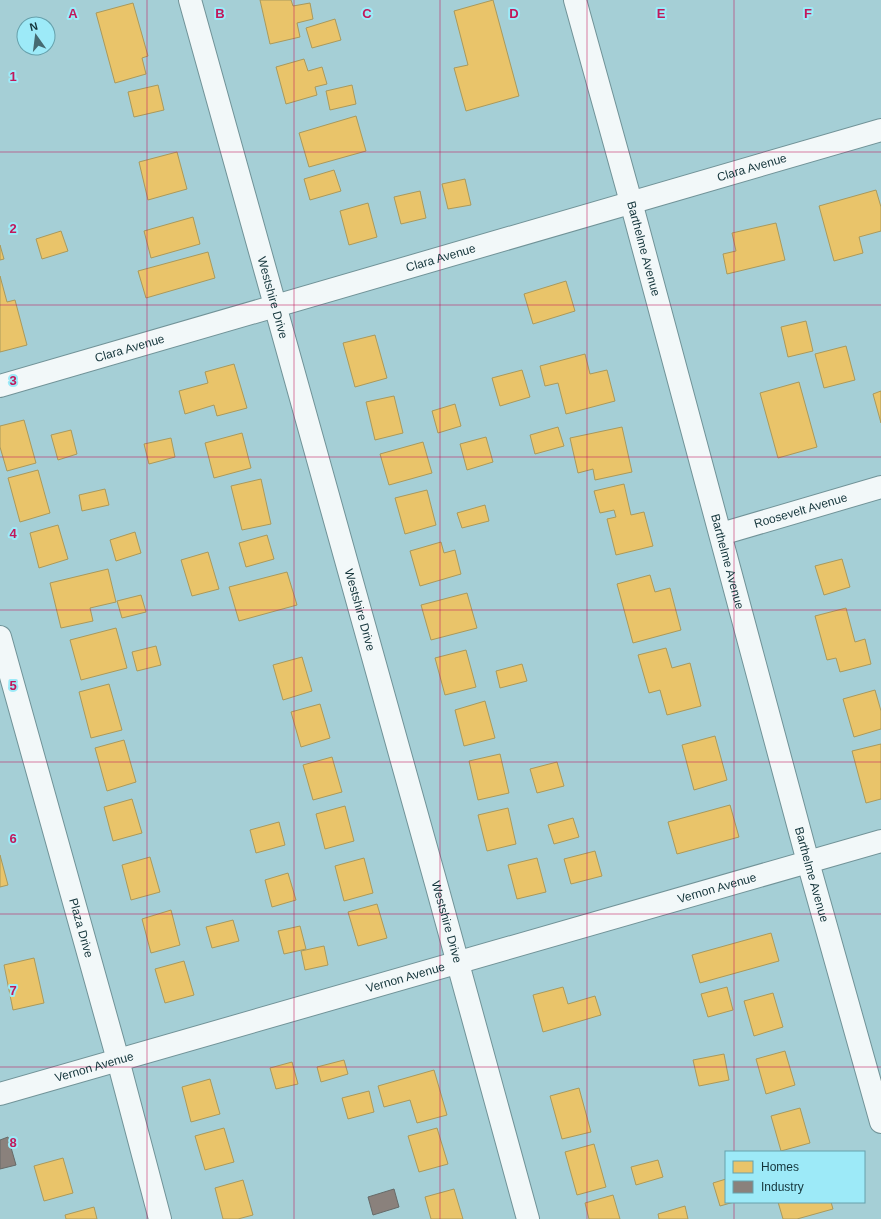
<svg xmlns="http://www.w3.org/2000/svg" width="881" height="1219" font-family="Arial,sans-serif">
<rect width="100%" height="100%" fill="#a5cfd6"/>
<!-- homes -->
<path fill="#e9c46a" stroke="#a9995c" d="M 260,0 L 291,0 L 293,6 L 310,3 L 313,19 L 297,23 L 300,37 L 270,44 Z
M 493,0 L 519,96 L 466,111 L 454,68 L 468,65 L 454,11 Z
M 133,3 L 148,56 L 142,58 L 146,74 L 115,83 L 96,13 Z
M 335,19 L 341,40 L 312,48 L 306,28 Z
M 304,59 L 308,71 L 322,67 L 327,84 L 315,87 L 317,95 L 286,104 L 276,67 Z
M 158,85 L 164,110 L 134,117 L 128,92 Z
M 352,85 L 356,104 L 330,110 L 326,91 Z
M 356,116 L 366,151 L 309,167 L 299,133 Z
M 177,152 L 187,189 L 148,200 L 139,162 Z
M 334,170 L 341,191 L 310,200 L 304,179 Z
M 465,179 L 471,205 L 448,209 L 442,184 Z
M 876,190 L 881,207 L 881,231 L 859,237 L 863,253 L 834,261 L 819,206 Z
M 420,191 L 426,218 L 401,224 L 394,197 Z
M 368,203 L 377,237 L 349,245 L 340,211 Z
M 193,217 L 200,244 L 151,258 L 144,231 Z
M 776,223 L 785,260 L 727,274 L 723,254 L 736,251 L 732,233 Z
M 61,231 L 68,251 L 42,259 L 36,239 Z
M 0,245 L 4,259 L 0,260 Z
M 208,252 L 215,278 L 146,298 L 138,271 Z
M 0,276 L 7,302 L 15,300 L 27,345 L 0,352 Z
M 566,281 L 575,311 L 533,324 L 524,294 Z
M 806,321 L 813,351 L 788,357 L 781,327 Z
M 375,335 L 387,378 L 355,387 L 343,343 Z
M 846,346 L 855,380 L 824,388 L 815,354 Z
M 585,354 L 590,374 L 607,370 L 615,401 L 566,414 L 558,383 L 545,386 L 540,366 Z
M 234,364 L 247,408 L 217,416 L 214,405 L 185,414 L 179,391 L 208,383 L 205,372 Z
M 522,370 L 530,397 L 500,406 L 492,378 Z
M 799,382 L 817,447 L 778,458 L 760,393 Z
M 881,391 L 881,423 L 873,394 Z
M 394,396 L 403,433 L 375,440 L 366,402 Z
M 455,404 L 461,426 L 438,433 L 432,411 Z
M 24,420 L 36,463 L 7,471 L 0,447 L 0,426 Z
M 558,427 L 564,446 L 535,454 L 530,435 Z
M 622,427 L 632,472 L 595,480 L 593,469 L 578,473 L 570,438 Z
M 71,430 L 77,454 L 58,460 L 51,435 Z
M 242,433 L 251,468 L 214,478 L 205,443 Z
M 486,437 L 493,462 L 467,470 L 460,444 Z
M 171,438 L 175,457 L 149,464 L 144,444 Z
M 423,442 L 432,473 L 389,485 L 380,454 Z
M 38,470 L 50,513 L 20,522 L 8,478 Z
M 261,479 L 271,524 L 242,530 L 231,486 Z
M 624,484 L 631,515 L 644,512 L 653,546 L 616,555 L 607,519 L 616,517 L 614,510 L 600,513 L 594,491 Z
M 105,489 L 109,505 L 82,511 L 79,495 Z
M 427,490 L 436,525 L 405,534 L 395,498 Z
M 485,505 L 489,521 L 462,528 L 457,513 Z
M 58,525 L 68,559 L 39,568 L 30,533 Z
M 135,532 L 141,553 L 116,561 L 110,540 Z
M 267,535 L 274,559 L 246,567 L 239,543 Z
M 441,542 L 444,553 L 455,550 L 461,574 L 420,586 L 410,551 Z
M 208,552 L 219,589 L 192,596 L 181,560 Z
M 842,559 L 850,587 L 824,595 L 815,566 Z
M 108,569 L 116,602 L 90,608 L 93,621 L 61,628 L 50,583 Z
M 287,572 L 297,605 L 239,621 L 229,587 Z
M 650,575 L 655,592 L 670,588 L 681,630 L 633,643 L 617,584 Z
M 467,593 L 477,628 L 431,640 L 421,605 Z
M 141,595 L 146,612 L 122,618 L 117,601 Z
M 846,608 L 855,642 L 865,639 L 871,664 L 840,672 L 836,658 L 827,660 L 815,616 Z
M 116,628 L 127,668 L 81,680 L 70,640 Z
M 156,646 L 161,665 L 137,671 L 132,652 Z
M 666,648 L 672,668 L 690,663 L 701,706 L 667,715 L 660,690 L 649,693 L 638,655 Z
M 466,650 L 476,687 L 445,695 L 435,658 Z
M 302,657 L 312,691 L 283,700 L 273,665 Z
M 522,664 L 527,681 L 500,688 L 496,671 Z
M 109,684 L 122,730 L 91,738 L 79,692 Z
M 875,690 L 881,711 L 881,729 L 854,737 L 843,699 Z
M 485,701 L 495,738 L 464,746 L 455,710 Z
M 320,704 L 330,738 L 301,747 L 291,712 Z
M 715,736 L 727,780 L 694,790 L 682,745 Z
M 124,740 L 136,782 L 107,791 L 95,748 Z
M 881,744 L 881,799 L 866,803 L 852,751 Z
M 500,754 L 509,793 L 478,800 L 469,761 Z
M 332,757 L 342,792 L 313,800 L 303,765 Z
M 557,762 L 564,786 L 537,793 L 530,769 Z
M 132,799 L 142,833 L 113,841 L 104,807 Z
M 730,805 L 739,837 L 677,854 L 668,822 Z
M 345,806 L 354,841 L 325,849 L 316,814 Z
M 508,808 L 516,844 L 487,851 L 478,815 Z
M 573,818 L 579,837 L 554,844 L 548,825 Z
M 279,822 L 285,845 L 256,853 L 250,830 Z
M 595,851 L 602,876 L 571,884 L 564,859 Z
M 0,855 L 8,885 L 0,887 Z
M 150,857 L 160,892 L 131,900 L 122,865 Z
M 364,858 L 373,893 L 344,901 L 335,866 Z
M 537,858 L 546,892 L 517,899 L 508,865 Z
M 288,873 L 296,900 L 272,907 L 265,880 Z
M 377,904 L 387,938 L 358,946 L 348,912 Z
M 171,910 L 180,945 L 151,953 L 142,919 Z
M 233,920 L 239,941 L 212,948 L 206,927 Z
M 300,926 L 306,949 L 284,954 L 278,931 Z
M 771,933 L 779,961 L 700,983 L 692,955 Z
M 324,946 L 328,965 L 305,970 L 301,951 Z
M 34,958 L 44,1003 L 13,1010 L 4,965 Z
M 184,961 L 194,995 L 165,1003 L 155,969 Z
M 563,987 L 568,1004 L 595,996 L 601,1015 L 543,1032 L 533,995 Z
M 727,987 L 733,1010 L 708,1017 L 701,994 Z
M 773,993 L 783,1027 L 754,1036 L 744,1001 Z
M 785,1051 L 795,1085 L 766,1094 L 756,1059 Z
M 724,1054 L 729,1080 L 699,1086 L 693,1060 Z
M 344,1060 L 348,1074 L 321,1082 L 317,1067 Z
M 292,1062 L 298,1084 L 276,1089 L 270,1068 Z
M 434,1070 L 447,1115 L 417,1123 L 410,1100 L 384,1107 L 378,1086 Z
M 210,1079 L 220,1114 L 191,1122 L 182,1087 Z
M 579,1088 L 591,1132 L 562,1139 L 550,1096 Z
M 369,1091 L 374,1112 L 348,1119 L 342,1098 Z
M 800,1108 L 810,1143 L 781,1151 L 771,1116 Z
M 224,1128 L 234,1162 L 205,1170 L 195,1136 Z
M 437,1128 L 448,1164 L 419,1172 L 408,1136 Z
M 594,1144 L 606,1187 L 577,1195 L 565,1152 Z
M 63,1158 L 73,1193 L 44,1201 L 34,1166 Z
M 658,1160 L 663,1177 L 636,1185 L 631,1167 Z
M 726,1179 L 726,1202 L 734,1202 L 720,1206 L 713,1183 Z
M 243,1180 L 253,1215 L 238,1219 L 223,1219 L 215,1188 Z
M 454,1189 L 463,1219 L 431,1219 L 425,1197 Z
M 613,1195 L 620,1219 L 589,1219 L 585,1203 Z
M 778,1202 L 831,1202 L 833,1209 L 797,1219 L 783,1219 Z
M 685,1206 L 688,1219 L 659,1219 L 658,1214 Z
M 94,1207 L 97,1219 L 66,1219 L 65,1215 Z"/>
<!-- industry -->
<path fill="#8a817c" stroke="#666a68" d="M 8,1137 L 16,1165 L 0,1169 L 0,1140 Z
M 394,1189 L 399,1207 L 373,1215 L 368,1197 Z"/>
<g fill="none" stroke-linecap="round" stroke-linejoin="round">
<defs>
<g id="minor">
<path id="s1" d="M 190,0 C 302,407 418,812 528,1219"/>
<path id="s2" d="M 575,0 L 631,202 L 808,862 L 881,1122"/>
<path id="s3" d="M 0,386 L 881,130"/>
<path id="s4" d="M 721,534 L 881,487"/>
<path id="s5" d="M 0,637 L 118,1060 L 160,1219"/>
<path id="s6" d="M 0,1094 L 881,841"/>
</g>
</defs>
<!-- minor casing -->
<use href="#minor" stroke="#719398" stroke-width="24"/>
<!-- minor -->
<use href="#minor" stroke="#f2f8f9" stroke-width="22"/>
</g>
<!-- grid -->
<path fill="none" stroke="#c2185b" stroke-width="1" stroke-opacity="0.55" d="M 147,0 L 147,1219M 294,0 L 294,1219M 440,0 L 440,1219M 587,0 L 587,1219M 734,0 L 734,1152M 0,152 L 881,152M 0,305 L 881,305M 0,457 L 881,457M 0,610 L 881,610M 0,762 L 881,762M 0,914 L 881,914M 0,1067 L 881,1067M 734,1202 L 734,1219"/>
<g text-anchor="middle" stroke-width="4" stroke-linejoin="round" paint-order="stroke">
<!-- street labels -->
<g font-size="12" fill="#13343a" stroke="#9deaf8">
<text dy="4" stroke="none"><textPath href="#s3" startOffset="783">Clara Avenue</textPath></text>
<text dy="4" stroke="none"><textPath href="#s2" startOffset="258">Barthelme Avenue</textPath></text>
<text dy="4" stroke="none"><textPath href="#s3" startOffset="459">Clara Avenue</textPath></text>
<text dy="4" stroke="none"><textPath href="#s1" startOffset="309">Westshire Drive</textPath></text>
<text dy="4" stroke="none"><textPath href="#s3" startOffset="135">Clara Avenue</textPath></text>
<text dy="4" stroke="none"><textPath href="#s4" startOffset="83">Roosevelt Avenue</textPath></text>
<text dy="4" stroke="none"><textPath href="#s2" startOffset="582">Barthelme Avenue</textPath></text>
<text dy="4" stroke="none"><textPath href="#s1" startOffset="633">Westshire Drive</textPath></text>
<text dy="4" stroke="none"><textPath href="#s2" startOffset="906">Barthelme Avenue</textPath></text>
<text dy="4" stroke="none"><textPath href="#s6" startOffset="746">Vernon Avenue</textPath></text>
<text dy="4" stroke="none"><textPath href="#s1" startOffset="957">Westshire Drive</textPath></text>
<text dy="4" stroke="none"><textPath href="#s5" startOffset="302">Plaza Drive</textPath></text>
<text dy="4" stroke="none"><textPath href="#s6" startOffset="422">Vernon Avenue</textPath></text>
<text dy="4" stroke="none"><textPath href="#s6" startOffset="98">Vernon Avenue</textPath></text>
</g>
</g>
<g font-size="13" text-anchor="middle" font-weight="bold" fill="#c2185b" stroke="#9deaf8" stroke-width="4" stroke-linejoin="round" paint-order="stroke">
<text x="73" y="18">A</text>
<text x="220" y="18">B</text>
<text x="367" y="18">C</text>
<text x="514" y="18">D</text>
<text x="661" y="18">E</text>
<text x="808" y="18">F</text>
<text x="13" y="81">1</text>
<text x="13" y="233">2</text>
<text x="13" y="385">3</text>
<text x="13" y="538">4</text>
<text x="13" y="690">5</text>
<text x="13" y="843">6</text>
<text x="13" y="995">7</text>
<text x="13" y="1147">8</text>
</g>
<!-- legend -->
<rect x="725" y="1151" width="140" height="52" fill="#9deaf8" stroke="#66a1ac"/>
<rect x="733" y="1161" width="20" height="12" fill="#e9c46a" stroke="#66a1ac"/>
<text x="761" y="1171" font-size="12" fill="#13343a">Homes</text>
<rect x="733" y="1181" width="20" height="12" fill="#8a817c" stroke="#66a1ac"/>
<text x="761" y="1191" font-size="12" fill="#13343a">Industry</text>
<!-- north arrow -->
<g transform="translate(36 36) rotate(346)"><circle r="19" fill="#9deaf8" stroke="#66a1ac"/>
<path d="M0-3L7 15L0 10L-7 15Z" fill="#466a71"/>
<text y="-6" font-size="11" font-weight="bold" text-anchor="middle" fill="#13343a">N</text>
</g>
</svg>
